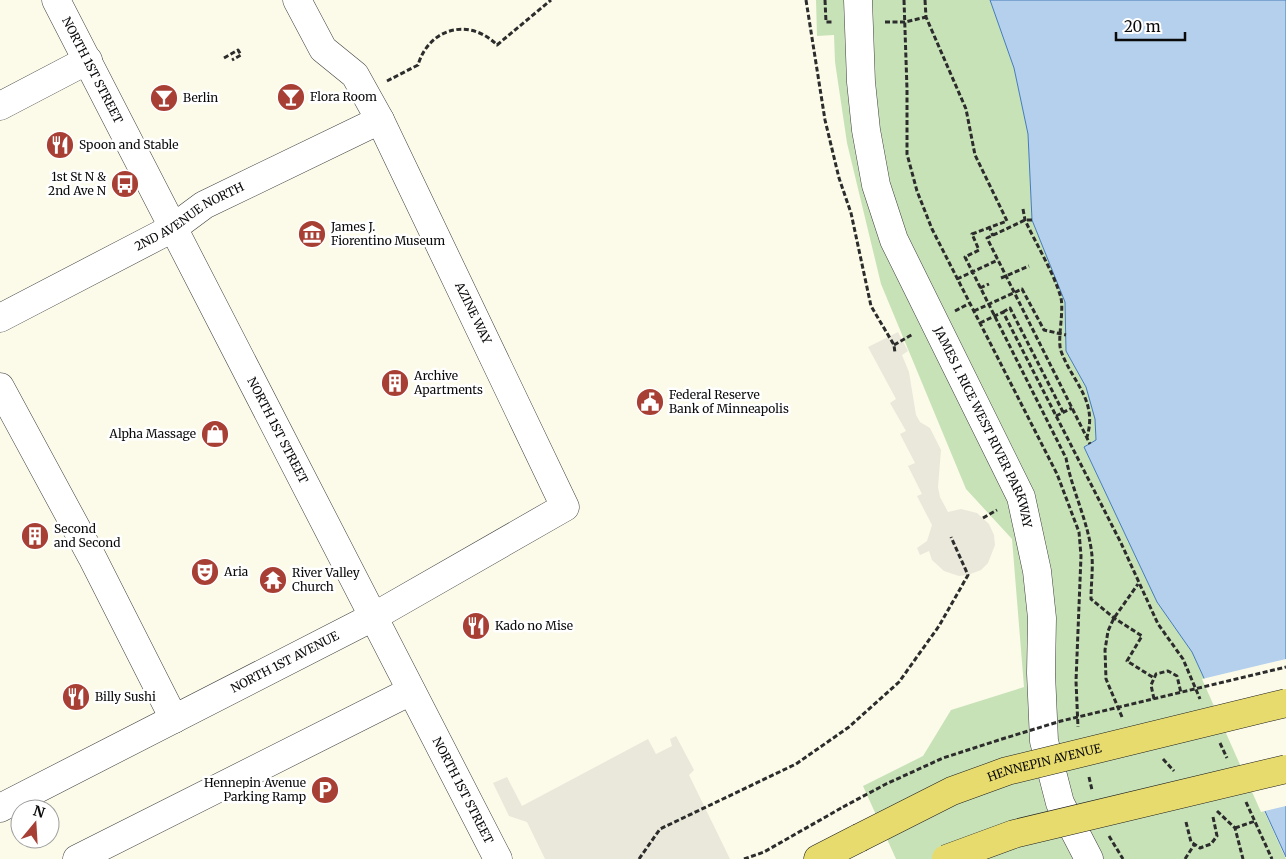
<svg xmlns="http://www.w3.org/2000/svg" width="1286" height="859" font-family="Merriweather,serif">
<rect width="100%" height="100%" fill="#fcfbe9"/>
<!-- green -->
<path fill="#c8e2b8" d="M 816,0 L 990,0 L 1014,68 L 1028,134 L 1032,220 L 1065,302 L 1066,351 L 1086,387 L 1095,419 L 1096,440 L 1084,447 L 1157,602 L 1192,652 L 1286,859 L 896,859 L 863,786 L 923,756 L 951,710 L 1024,687 L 1012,539 L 966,489 L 881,284 L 847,143 L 835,62 L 834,35 L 817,36 Z"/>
<!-- plaza -->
<path fill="#eae8da" d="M 898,332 L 908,351 L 902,355 L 909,372 L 916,415 L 920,422 L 930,428 L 941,450 L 938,487 L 940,497 L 948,512 L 961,509 L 977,513 L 989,524 L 994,535 L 995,545 L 988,563 L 981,570 L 968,575 L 959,576 L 944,571 L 932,560 L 929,551 L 920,555 L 917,548 L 927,541 L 932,525 L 917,496 L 922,494 L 908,466 L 915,463 L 900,434 L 906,431 L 890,403 L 896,399 L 868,347 Z
M 676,736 L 694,770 L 689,775 L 730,859 L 545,859 L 527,822 L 509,816 L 493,783 L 507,777 L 522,806 L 648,739 L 656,754 L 672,746 L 670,739 Z"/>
<!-- water -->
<path fill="#b4d0ed" stroke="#447bbb" d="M 990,0 L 1286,0 L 1286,857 L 1192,652 L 1157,602 L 1084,447 L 1096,440 L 1095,419 L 1086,387 L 1066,351 L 1065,302 L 1032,220 L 1028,134 L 1014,68 Z"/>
<!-- pier -->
<path fill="#fcfbe9" d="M 1286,659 L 1286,806 L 1261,812 L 1202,679 Z"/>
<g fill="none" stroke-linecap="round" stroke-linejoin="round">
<defs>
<g id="minor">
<path id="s1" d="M 56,0 L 498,859"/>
<path id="s2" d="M 858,0 L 861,82 L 866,130 L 876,185 L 894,240 L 1021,497 L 1037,571 L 1042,618 L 1041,673 L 1044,741 L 1060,803 L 1089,859"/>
<path d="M 0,106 L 88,60"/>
<path id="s3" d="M 0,318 L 173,228 L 204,205 L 380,120"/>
<path d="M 0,387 L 92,557 L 174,719"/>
<path id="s4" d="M 0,808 L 373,617 L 565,507 L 380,120 L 355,75 L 323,49 L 297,0"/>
<path d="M 77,859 L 411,691"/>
</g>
<path id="major" d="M 818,859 L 859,838"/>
</defs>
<!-- minor casing -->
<use href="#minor" stroke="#3d3d3d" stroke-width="29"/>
<!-- major casing -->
<use href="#major" stroke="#1b1b1b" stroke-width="29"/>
<!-- path -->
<path stroke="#2c2c2c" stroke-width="3" stroke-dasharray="5 2.5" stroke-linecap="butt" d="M 806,0 L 825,120 L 839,178 L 851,213 L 871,306 L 894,345 L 895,353
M 825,0 L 826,22 L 833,22
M 904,0 L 907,89 L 907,154 L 917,191 L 932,229 L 1057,474 L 1079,532 L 1081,556 L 1076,681 L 1078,727
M 925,0 L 926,17 L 966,109 L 975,155 L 1007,221 L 972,234 L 979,250 L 965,257 L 1066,458 C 1072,491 1089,523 1092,556 C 1093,570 1091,585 1091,599 L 1114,618 L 1142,636 L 1127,661 L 1154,678
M 885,22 L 905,22 L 926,17
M 224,58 L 238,50 L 241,55 L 232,60
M 387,81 L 418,65 C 429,28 469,17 497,45 L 551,0
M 1023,209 L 1025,220 C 1036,244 1054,273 1061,298 C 1064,313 1057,340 1061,351 C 1072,382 1098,400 1087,437
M 1032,220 L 1025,220 L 987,238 L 1090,444
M 989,226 L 993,236
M 1001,278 L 1029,266
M 957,279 L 998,260
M 980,288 L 989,284
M 955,311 L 970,303
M 974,311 L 1022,289 L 1044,330 L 1066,335
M 1003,312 L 1010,308 L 1063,412
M 980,323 L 1003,312 L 1121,543 L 1158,624 L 1183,659 L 1200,699
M 894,345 L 913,334
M 1056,416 L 1072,408
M 983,518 L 997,510
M 1154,699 L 1151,685 L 1156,674 L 1168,671 L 1177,676 L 1181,693
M 1122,717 L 1106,679 L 1105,650 L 1108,631 L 1114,618 L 1138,584
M 1220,743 L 1227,758
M 1163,759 L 1174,771
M 1089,777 L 1092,790
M 1246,802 L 1272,859
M 1217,811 L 1235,828 L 1243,859
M 1186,822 L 1191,842 L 1200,848 L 1211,844 L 1217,836 L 1213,817
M 1235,828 L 1255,821
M 1109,836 L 1123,859
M 639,859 L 660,829 L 796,764 L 849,727 L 899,682 L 939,626 L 968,575 L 951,537
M 744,859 L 764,852 L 843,807
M 1185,859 L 1194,845"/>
<!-- minor -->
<use href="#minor" stroke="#fff" stroke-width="28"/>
<!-- major -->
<use href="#major" stroke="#e7db6e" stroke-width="28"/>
<defs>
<g id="major-bridge">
<path id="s5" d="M 859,838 L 952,791 L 1007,771 L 1286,703"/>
<path d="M 946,859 L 1014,834 L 1286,769"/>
</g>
</defs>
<!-- major-bridge casing -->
<use href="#major-bridge" stroke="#1b1b1b" stroke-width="29" stroke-linecap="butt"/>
<!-- path-bridge -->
<path stroke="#2c2c2c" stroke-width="3" stroke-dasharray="5 2.5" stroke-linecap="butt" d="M 843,807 L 886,784 L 943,758 L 1002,739 L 1061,721 L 1286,667"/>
<!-- major-bridge -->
<use href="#major-bridge" stroke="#e7db6e" stroke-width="28"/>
</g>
<!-- icons -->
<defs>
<symbol id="bar-disc" viewBox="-11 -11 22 22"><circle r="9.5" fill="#a83f34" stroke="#fff"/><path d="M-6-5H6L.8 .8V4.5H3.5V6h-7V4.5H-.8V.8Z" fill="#fff"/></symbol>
<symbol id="restaurant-disc" viewBox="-11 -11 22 22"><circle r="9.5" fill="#a83f34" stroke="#fff"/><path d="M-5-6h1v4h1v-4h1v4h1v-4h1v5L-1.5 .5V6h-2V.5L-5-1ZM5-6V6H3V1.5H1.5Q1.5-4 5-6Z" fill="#fff"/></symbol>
<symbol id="bus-disc" viewBox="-11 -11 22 22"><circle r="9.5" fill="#a83f34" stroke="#fff"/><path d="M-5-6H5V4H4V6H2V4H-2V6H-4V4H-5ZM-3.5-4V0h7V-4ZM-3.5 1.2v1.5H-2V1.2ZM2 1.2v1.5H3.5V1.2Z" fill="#fff"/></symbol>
<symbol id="museum-disc" viewBox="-11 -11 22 22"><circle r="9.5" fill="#a83f34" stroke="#fff"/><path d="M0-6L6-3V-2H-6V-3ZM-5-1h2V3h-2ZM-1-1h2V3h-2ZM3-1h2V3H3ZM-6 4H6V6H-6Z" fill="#fff"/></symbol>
<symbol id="building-disc" viewBox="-11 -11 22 22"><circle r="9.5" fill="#a83f34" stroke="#fff"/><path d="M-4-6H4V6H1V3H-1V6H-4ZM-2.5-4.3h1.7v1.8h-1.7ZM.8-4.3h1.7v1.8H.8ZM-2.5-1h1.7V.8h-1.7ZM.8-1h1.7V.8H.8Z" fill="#fff"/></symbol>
<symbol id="civic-disc" viewBox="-11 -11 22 22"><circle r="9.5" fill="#a83f34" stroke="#fff"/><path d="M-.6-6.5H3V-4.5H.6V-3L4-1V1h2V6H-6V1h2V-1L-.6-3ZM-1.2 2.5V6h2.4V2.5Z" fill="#fff"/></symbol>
<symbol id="shop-disc" viewBox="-11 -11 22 22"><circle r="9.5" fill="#a83f34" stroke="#fff"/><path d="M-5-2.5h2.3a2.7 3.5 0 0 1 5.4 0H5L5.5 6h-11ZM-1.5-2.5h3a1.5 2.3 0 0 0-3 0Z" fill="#fff"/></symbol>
<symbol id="theatre-disc" viewBox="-11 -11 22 22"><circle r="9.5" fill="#a83f34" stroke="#fff"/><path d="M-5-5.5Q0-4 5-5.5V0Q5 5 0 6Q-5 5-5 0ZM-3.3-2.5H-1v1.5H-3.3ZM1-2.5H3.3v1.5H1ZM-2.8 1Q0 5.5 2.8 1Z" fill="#fff"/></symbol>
<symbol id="temple-disc" viewBox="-11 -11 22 22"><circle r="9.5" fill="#a83f34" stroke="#fff"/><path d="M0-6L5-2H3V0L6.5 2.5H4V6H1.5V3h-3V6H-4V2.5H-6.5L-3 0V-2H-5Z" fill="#fff"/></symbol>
<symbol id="parking-disc" viewBox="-11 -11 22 22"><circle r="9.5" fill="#a83f34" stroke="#fff"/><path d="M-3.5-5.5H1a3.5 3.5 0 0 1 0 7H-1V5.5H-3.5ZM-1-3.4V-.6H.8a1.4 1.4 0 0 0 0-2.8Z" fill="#fff"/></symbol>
</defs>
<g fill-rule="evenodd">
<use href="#bar-disc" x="275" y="81" width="32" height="32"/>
<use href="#bar-disc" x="148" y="82" width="32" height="32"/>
<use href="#restaurant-disc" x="44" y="129" width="32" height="32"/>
<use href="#bus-disc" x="109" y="168" width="32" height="32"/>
<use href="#museum-disc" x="296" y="218" width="32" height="32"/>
<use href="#building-disc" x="379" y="367" width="32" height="32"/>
<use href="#civic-disc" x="634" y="386" width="32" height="32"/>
<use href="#shop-disc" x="199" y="418" width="32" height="32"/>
<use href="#building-disc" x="19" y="520" width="32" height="32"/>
<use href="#theatre-disc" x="189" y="556" width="32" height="32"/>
<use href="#temple-disc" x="257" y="564" width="32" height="32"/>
<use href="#restaurant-disc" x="460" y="610" width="32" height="32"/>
<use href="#restaurant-disc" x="60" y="681" width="32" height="32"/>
<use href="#parking-disc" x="309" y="774" width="32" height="32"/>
</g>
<g text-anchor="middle" stroke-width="5" stroke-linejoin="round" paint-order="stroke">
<!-- street labels -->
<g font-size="12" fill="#0a0a0a" stroke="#fff">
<text dy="4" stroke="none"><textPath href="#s1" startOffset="79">NORTH 1ST STREET</textPath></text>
<text dy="4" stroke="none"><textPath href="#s3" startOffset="215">2ND AVENUE NORTH</textPath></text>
<text transform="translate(473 313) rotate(64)" y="4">AZINE WAY</text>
<text dy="4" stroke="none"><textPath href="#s2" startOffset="452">JAMES I. RICE WEST RIVER PARKWAY</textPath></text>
<text dy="4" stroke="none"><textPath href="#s1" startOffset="484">NORTH 1ST STREET</textPath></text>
<text dy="4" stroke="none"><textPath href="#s4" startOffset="320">NORTH 1ST AVENUE</textPath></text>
<text dy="4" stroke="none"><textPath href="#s5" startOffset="201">HENNEPIN AVENUE</textPath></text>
<text dy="4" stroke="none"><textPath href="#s1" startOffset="889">NORTH 1ST STREET</textPath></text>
</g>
<!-- poi labels -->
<g font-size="12" fill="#0a0a0a" stroke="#fff" text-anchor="start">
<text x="310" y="101">Flora Room</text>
<text x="183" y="102">Berlin</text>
<text x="79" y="149">Spoon and Stable</text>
<text x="106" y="181" text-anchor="end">1st St N &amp;<tspan x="106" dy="14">2nd Ave N</tspan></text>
<text x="331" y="231">James J.<tspan x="331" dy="14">Fiorentino Museum</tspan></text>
<text x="414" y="380">Archive<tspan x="414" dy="14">Apartments</tspan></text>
<text x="669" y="399">Federal Reserve<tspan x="669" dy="14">Bank of Minneapolis</tspan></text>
<text x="196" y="438" text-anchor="end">Alpha Massage</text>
<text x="54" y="533">Second<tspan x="54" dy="14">and Second</tspan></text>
<text x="224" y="576">Aria</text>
<text x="292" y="577">River Valley<tspan x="292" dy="14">Church</tspan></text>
<text x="495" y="630">Kado no Mise</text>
<text x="95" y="701">Billy Sushi</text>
<text x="306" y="787" text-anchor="end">Hennepin Avenue<tspan x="306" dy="14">Parking Ramp</tspan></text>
</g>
</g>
<!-- north arrow -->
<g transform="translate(35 824) rotate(18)"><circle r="24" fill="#ffffff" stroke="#9d9d9d"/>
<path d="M0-4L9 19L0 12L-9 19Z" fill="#a83f34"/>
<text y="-8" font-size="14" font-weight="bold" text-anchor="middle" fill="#0a0a0a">N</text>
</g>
<!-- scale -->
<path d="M1116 32v8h69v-8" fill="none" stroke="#0a0a0a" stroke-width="2.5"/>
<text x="1124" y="32" font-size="15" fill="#0a0a0a" stroke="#ffffff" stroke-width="4" paint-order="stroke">20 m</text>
</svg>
